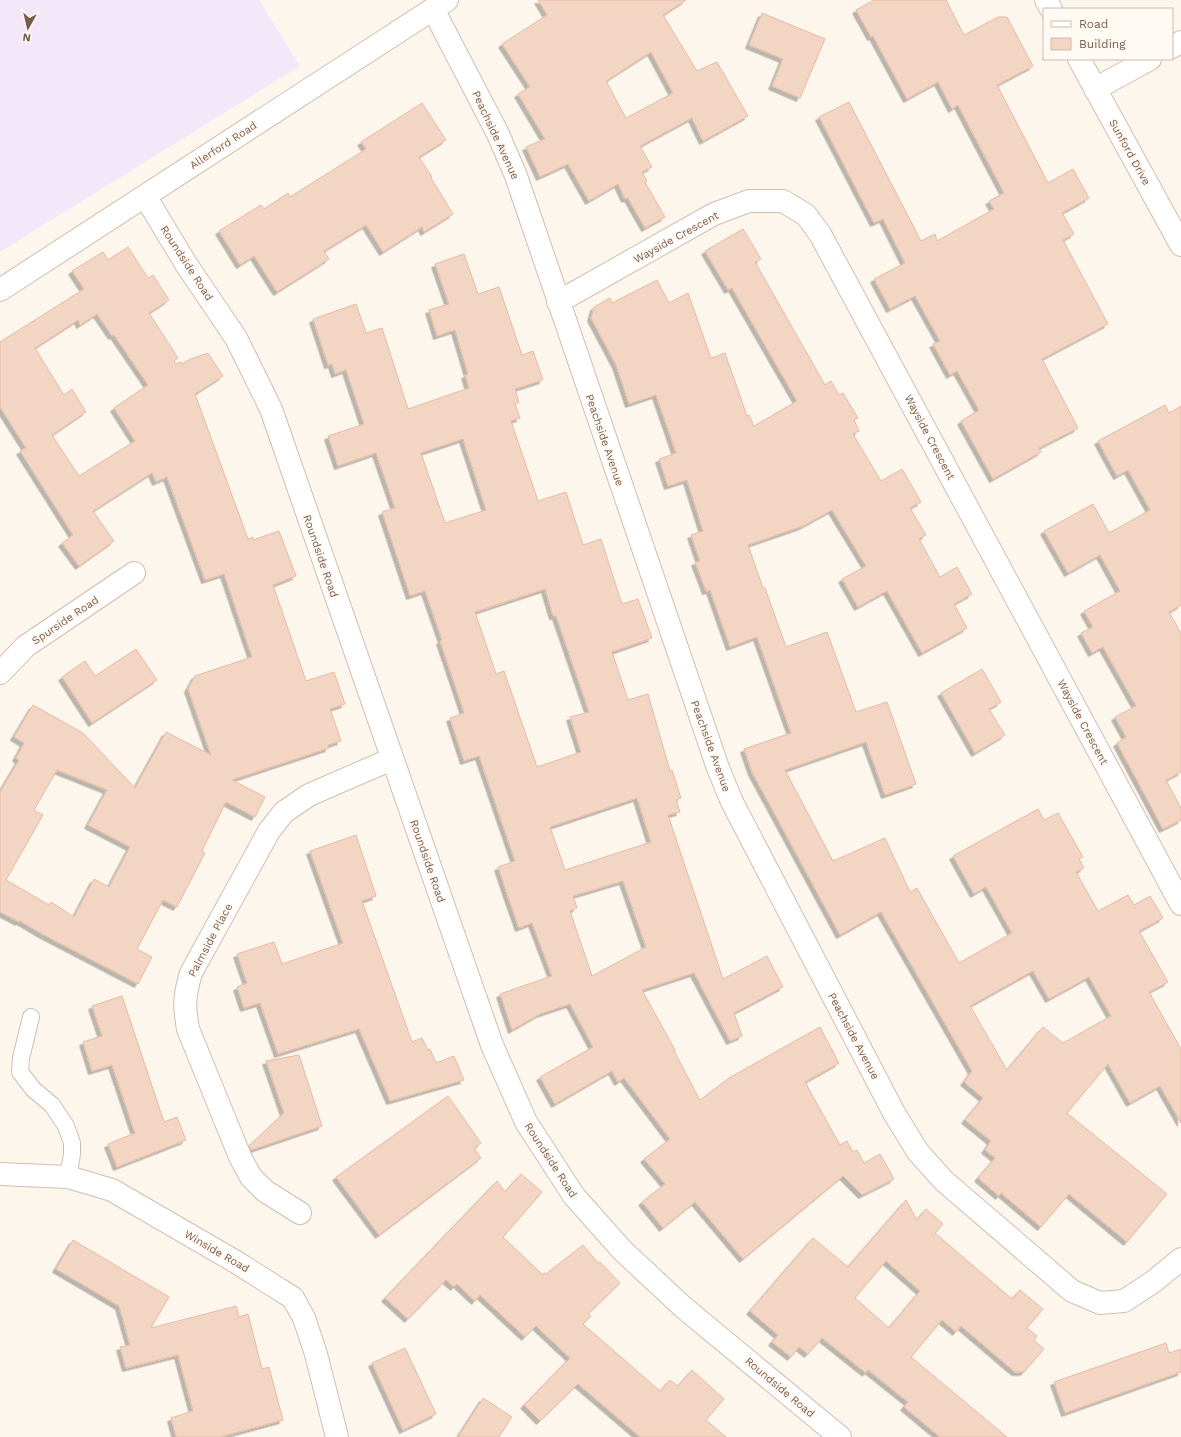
<svg xmlns="http://www.w3.org/2000/svg" width="1181" height="1437" font-family="'Work Sans',sans-serif">
<defs>
<filter id="shadow"><feDropShadow dx="-3.5" dy="3.5" stdDeviation="0" flood-color="#0004"/></filter>
</defs>
<rect width="100%" height="100%" fill="#fdf6ec"/>
<!-- education -->
<path fill="#f3e8fa" d="M 0,0 L 259,0 L 300,66 L 0,252 Z"/>
<!-- building -->
<path fill="#f3d5c3" stroke="#e6bba3" fill-rule="evenodd" filter="url(#shadow)" d="M 538,0 L 686,0 L 663,15 L 697,71 L 717,62 L 748,116 L 703,141 L 692,118 L 640,146 L 652,167 L 642,172 L 647,181 L 645,182 L 665,217 L 645,228 L 628,198 L 625,199 L 618,184 L 589,201 L 568,164 L 540,177 L 526,147 L 545,139 L 518,94 L 530,87 L 502,44 L 547,15 ZM 651,52 L 673,93 L 626,118 L 606,81 Z
M 874,0 L 946,0 L 964,35 L 998,17 L 1007,17 L 1033,66 L 997,85 L 1048,183 L 1073,169 L 1089,198 L 1062,213 L 1074,234 L 1063,240 L 1108,324 L 1042,359 L 1078,428 L 1039,448 L 1041,452 L 993,479 L 961,421 L 979,410 L 957,371 L 950,375 L 933,344 L 940,341 L 915,296 L 890,309 L 874,279 L 905,263 L 883,219 L 874,223 L 819,117 L 849,102 L 921,241 L 935,234 L 937,241 L 994,209 L 989,201 L 1004,193 L 958,105 L 952,109 L 938,82 L 907,99 L 873,36 L 871,37 L 856,10 Z
M 762,13 L 825,39 L 800,98 L 772,86 L 783,59 L 749,45 Z
M 422,103 L 446,140 L 419,157 L 432,177 L 431,178 L 453,214 L 424,232 L 422,227 L 383,252 L 366,225 L 324,251 L 329,259 L 277,292 L 254,256 L 240,265 L 219,231 L 261,205 L 264,209 L 288,193 L 290,197 L 366,149 L 361,142 Z
M 743,229 L 761,259 L 755,262 L 825,385 L 831,381 L 839,395 L 843,393 L 858,418 L 854,420 L 859,431 L 853,434 L 881,481 L 902,469 L 921,502 L 910,508 L 926,535 L 919,539 L 940,577 L 957,567 L 972,594 L 954,604 L 967,628 L 922,653 L 887,591 L 858,607 L 842,579 L 866,566 L 832,510 L 803,526 L 748,545 L 763,588 L 765,588 L 786,647 L 827,632 L 856,712 L 887,702 L 916,784 L 885,795 L 866,742 L 785,770 L 833,861 L 885,838 L 910,892 L 917,888 L 959,963 L 1012,933 L 986,887 L 974,894 L 953,856 L 1038,809 L 1044,820 L 1058,813 L 1083,857 L 1079,859 L 1084,868 L 1076,872 L 1098,911 L 1128,895 L 1134,905 L 1150,896 L 1163,918 L 1139,931 L 1168,982 L 1149,992 L 1181,1049 L 1181,1123 L 1160,1086 L 1130,1103 L 1108,1064 L 1067,1113 L 1167,1194 L 1127,1242 L 1069,1194 L 1041,1227 L 1001,1193 L 999,1196 L 978,1178 L 995,1158 L 985,1150 L 991,1141 L 965,1120 L 983,1098 L 964,1082 L 972,1071 L 881,912 L 840,935 L 752,772 L 744,749 L 791,733 L 757,637 L 730,647 L 710,590 L 706,591 L 695,562 L 700,561 L 691,535 L 703,531 L 687,480 L 668,486 L 659,459 L 676,453 L 656,395 L 629,404 L 616,365 L 591,318 L 594,307 L 610,298 L 612,303 L 657,280 L 669,303 L 688,293 L 711,358 L 725,353 L 747,416 L 749,415 L 754,426 L 797,401 L 732,288 L 728,290 L 705,251 ZM 1033,971 L 1049,999 L 1089,977 L 1111,1016 L 1063,1043 L 1043,1027 L 1007,1070 L 970,1006 Z
M 128,247 L 148,278 L 153,275 L 169,300 L 149,313 L 178,358 L 174,361 L 175,364 L 181,362 L 182,364 L 190,359 L 208,353 L 223,376 L 195,394 L 248,539 L 253,537 L 253,540 L 279,531 L 296,576 L 273,585 L 306,681 L 334,672 L 345,704 L 330,709 L 341,741 L 328,745 L 329,748 L 232,780 L 265,797 L 255,817 L 226,802 L 202,851 L 205,853 L 177,907 L 163,900 L 137,949 L 152,957 L 138,984 L 42,934 L 20,921 L 19,922 L 0,912 L 0,792 L 19,760 L 16,758 L 24,743 L 14,737 L 33,705 L 83,733 L 135,788 L 166,732 L 211,755 L 188,689 L 195,676 L 252,657 L 224,574 L 205,580 L 167,477 L 156,482 L 152,473 L 93,511 L 114,541 L 79,566 L 62,543 L 73,535 L 20,451 L 26,448 L 0,407 L 0,342 L 84,289 L 72,271 L 103,252 L 108,260 ZM 97,314 L 112,336 L 114,335 L 148,385 L 114,408 L 135,441 L 79,476 L 52,435 L 86,412 L 72,389 L 64,395 L 35,348 L 78,320 L 80,325 ZM 57,770 L 107,790 L 88,825 L 130,847 L 109,887 L 94,879 L 74,917 L 51,902 L 49,905 L 6,880 L 43,815 L 34,810 Z
M 464,254 L 478,294 L 499,287 L 522,355 L 533,351 L 543,380 L 515,389 L 519,402 L 515,404 L 520,418 L 511,421 L 538,501 L 566,492 L 583,545 L 601,539 L 622,604 L 638,599 L 652,638 L 612,652 L 628,700 L 648,694 L 670,771 L 672,770 L 681,798 L 676,800 L 680,812 L 668,815 L 723,979 L 767,956 L 783,987 L 734,1013 L 742,1036 L 730,1041 L 694,973 L 642,990 L 675,1050 L 674,1051 L 700,1100 L 729,1078 L 820,1027 L 839,1063 L 805,1082 L 840,1145 L 847,1141 L 853,1152 L 857,1150 L 864,1163 L 880,1154 L 894,1179 L 862,1195 L 843,1176 L 743,1259 L 695,1202 L 663,1228 L 642,1202 L 665,1184 L 644,1159 L 670,1139 L 624,1078 L 618,1082 L 612,1071 L 555,1104 L 540,1077 L 593,1047 L 570,1004 L 540,1014 L 512,1030 L 500,994 L 552,976 L 532,923 L 519,928 L 508,897 L 498,867 L 515,861 L 479,756 L 464,761 L 450,718 L 464,713 L 461,703 L 440,641 L 442,640 L 425,591 L 410,596 L 382,512 L 395,508 L 376,453 L 338,466 L 328,436 L 364,424 L 346,370 L 335,374 L 332,364 L 328,365 L 313,319 L 356,304 L 366,333 L 382,328 L 408,409 L 469,388 L 465,375 L 468,374 L 455,330 L 437,336 L 429,310 L 449,304 L 435,264 ZM 463,439 L 486,510 L 445,523 L 421,453 ZM 545,589 L 553,616 L 556,616 L 589,712 L 570,717 L 581,752 L 537,767 L 504,671 L 496,674 L 475,612 ZM 637,798 L 651,842 L 565,870 L 550,827 ZM 623,881 L 646,947 L 592,976 L 570,911 L 577,908 L 573,896 Z
M 1165,405 L 1169,413 L 1181,406 L 1181,605 L 1169,612 L 1181,633 L 1181,772 L 1166,780 L 1181,808 L 1181,820 L 1163,829 L 1117,743 L 1126,737 L 1115,717 L 1136,706 L 1103,647 L 1092,653 L 1081,633 L 1093,627 L 1084,611 L 1120,591 L 1100,555 L 1068,573 L 1044,531 L 1093,504 L 1109,533 L 1150,510 L 1128,470 L 1117,476 L 1098,441 Z
M 136,649 L 157,680 L 92,723 L 62,677 L 85,661 L 95,676 Z
M 982,669 L 1001,702 L 989,709 L 1005,735 L 975,753 L 941,693 Z
M 356,835 L 376,896 L 362,901 L 412,1042 L 422,1038 L 428,1050 L 430,1049 L 436,1063 L 454,1056 L 464,1080 L 390,1101 L 359,1029 L 278,1054 L 260,1003 L 244,1008 L 237,987 L 247,983 L 237,954 L 274,942 L 282,964 L 343,943 L 310,851 Z
M 122,996 L 164,1122 L 177,1117 L 186,1140 L 117,1167 L 108,1144 L 135,1133 L 112,1065 L 92,1071 L 83,1042 L 102,1036 L 92,1006 Z
M 299,1055 L 322,1126 L 251,1150 L 249,1146 L 284,1113 L 266,1061 Z
M 448,1096 L 481,1143 L 474,1148 L 481,1158 L 379,1235 L 336,1177 Z
M 521,1174 L 542,1192 L 503,1237 L 543,1275 L 544,1273 L 546,1274 L 583,1245 L 598,1263 L 600,1262 L 620,1283 L 588,1314 L 591,1316 L 583,1324 L 660,1391 L 670,1380 L 678,1386 L 692,1370 L 724,1399 L 706,1420 L 726,1437 L 640,1437 L 578,1384 L 540,1421 L 524,1405 L 570,1358 L 536,1326 L 525,1337 L 480,1295 L 475,1301 L 457,1284 L 454,1287 L 446,1280 L 408,1319 L 385,1298 L 497,1181 L 505,1192 Z
M 906,1200 L 917,1220 L 926,1209 L 943,1224 L 935,1233 L 1012,1299 L 1020,1290 L 1043,1309 L 1027,1328 L 1037,1336 L 1034,1340 L 1044,1349 L 1024,1372 L 1015,1372 L 961,1326 L 956,1332 L 942,1320 L 911,1357 L 1007,1437 L 940,1437 L 904,1407 L 908,1402 L 868,1370 L 866,1373 L 822,1338 L 808,1354 L 799,1347 L 791,1357 L 772,1342 L 778,1335 L 750,1311 L 813,1238 L 848,1267 ZM 886,1261 L 920,1291 L 889,1328 L 855,1298 Z
M 73,1240 L 169,1297 L 151,1328 L 236,1306 L 239,1317 L 248,1314 L 262,1369 L 269,1367 L 283,1420 L 220,1437 L 176,1437 L 171,1418 L 193,1411 L 178,1355 L 126,1368 L 120,1347 L 130,1345 L 119,1306 L 56,1269 Z
M 1166,1343 L 1169,1353 L 1181,1349 L 1181,1372 L 1065,1413 L 1054,1382 Z
M 405,1348 L 436,1414 L 403,1430 L 372,1363 Z
M 483,1398 L 512,1417 L 499,1437 L 458,1437 Z"/>
<g fill="none" stroke-linecap="round" stroke-linejoin="round">
<defs>
<path id="service" d="M 31,1017 L 21,1058 L 20,1072 L 33,1089 L 52,1105 L 66,1126 L 72,1143 L 72,1154 L 68,1177"/>
<path id="minor" d="M 433,9 L 498,134 L 516,176 L 718,768 L 732,802 L 894,1113 L 918,1152 L 944,1181 L 1072,1291 L 1100,1303 L 1124,1301 L 1153,1282 L 1181,1259
M 1172,47 L 1181,42
M 1095,89 L 1150,59
M 145,196 L 186,264 L 236,338 L 271,409 L 492,1045 L 526,1122 L 574,1196 L 622,1250 L 683,1307 L 840,1437
M 0,290 L 447,0
M 558,302 L 714,214 L 749,201 L 783,201 L 806,215 L 820,234 L 1181,904
M 0,673 L 26,646 L 134,573
M 0,1174 L 68,1177 L 112,1190 L 236,1262 L 293,1298 L 304,1318 L 316,1354 L 337,1437
M 300,1213 L 265,1191 L 251,1177 L 241,1159 L 188,1029 C 184,1006 184,996 191,973 L 269,831 L 284,812 L 309,795 L 392,759"/>
<path id="tertiary" d="M 1046,0 L 1051,9
M 1079,59 L 1181,245"/>
</defs>
<!-- service casing -->
<use href="#service" stroke="#d1beb0" stroke-width="18"/>
<!-- minor casing -->
<use href="#minor" stroke="#d1beb0" stroke-width="24"/>
<!-- tertiary casing -->
<use href="#tertiary" stroke="#d1beb0" stroke-width="24"/>
<!-- service -->
<use href="#service" stroke="#fff" stroke-width="16"/>
<!-- minor -->
<use href="#minor" stroke="#fff" stroke-width="22"/>
<!-- tertiary -->
<use href="#tertiary" stroke="#fff" stroke-width="22"/>
</g>
<g text-anchor="middle" stroke-width="4" stroke-linejoin="round" paint-order="stroke">
<!-- street labels -->
<g font-size="11" fill="#7a5c4d" stroke="#fffaf3">
<text transform="translate(496 135) rotate(65)" y="4">Peachside Avenue</text>
<text transform="translate(223 145) rotate(-33)" y="4">Allerford Road</text>
<text transform="translate(1130 152) rotate(61)" y="4">Sunford Drive</text>
<text transform="translate(676 237) rotate(-29)" y="4">Wayside Crescent</text>
<text transform="translate(187 263) rotate(57)" y="4">Roundside Road</text>
<text transform="translate(930 437) rotate(62)" y="4">Wayside Crescent</text>
<text transform="translate(605 440) rotate(71)" y="4">Peachside Avenue</text>
<text transform="translate(321 556) rotate(71)" y="4">Roundside Road</text>
<text transform="translate(65 620) rotate(-34)" y="4">Spurside Road</text>
<text transform="translate(1083 722) rotate(62)" y="4">Wayside Crescent</text>
<text transform="translate(711 746) rotate(70)" y="4">Peachside Avenue</text>
<text transform="translate(428 861) rotate(71)" y="4">Roundside Road</text>
<text transform="translate(210 940) rotate(-62)" y="4">Palmside Place</text>
<text transform="translate(854 1036) rotate(62)" y="4">Peachside Avenue</text>
<text transform="translate(551 1160) rotate(57)" y="4">Roundside Road</text>
<text transform="translate(217 1251) rotate(30)" y="4">Winside Road</text>
<text transform="translate(780 1387) rotate(40)" y="4">Roundside Road</text>
</g>
</g>
<!-- legend -->
<rect x="1043" y="8" width="130" height="52" fill="#fffaf3" stroke="#cabbb1"/>
<rect x="1051" y="21" width="20" height="6" fill="#ffffff" stroke="#cabbb1"/>
<text x="1079" y="28" font-size="12" fill="#7a5c4d">Road</text>
<rect x="1051" y="38" width="20" height="12" fill="#f3d5c3" stroke="#cabbb1"/>
<text x="1079" y="48" font-size="12" fill="#7a5c4d">Building</text>
<!-- north arrow -->
<g transform="translate(28 28) rotate(188)" stroke="#fffaf3" stroke-width="3" paint-order="stroke">
<path d="M0-3L7 15L0 10L-7 15Z" fill="#7a5c4d"/>
<text y="-6" font-size="11" font-weight="bold" text-anchor="middle" fill="#7a5c4d">N</text>
</g>
</svg>
